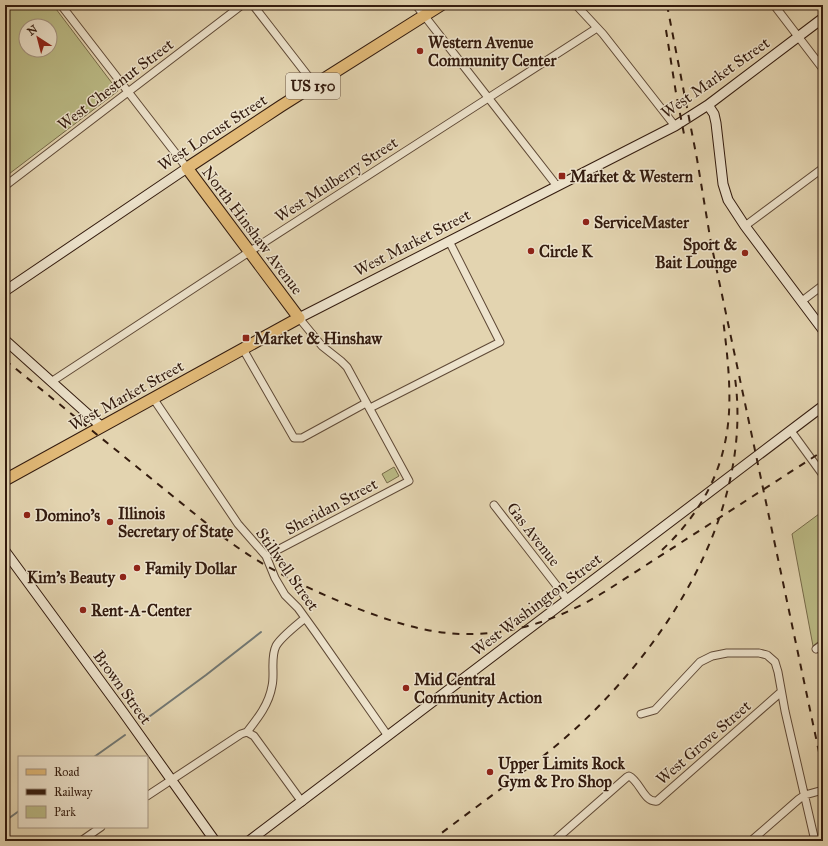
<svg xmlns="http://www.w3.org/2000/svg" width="828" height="846" font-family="'IM FELL Great Primer',serif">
<rect width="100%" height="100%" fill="#e3d4b0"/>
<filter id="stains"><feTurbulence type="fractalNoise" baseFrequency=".005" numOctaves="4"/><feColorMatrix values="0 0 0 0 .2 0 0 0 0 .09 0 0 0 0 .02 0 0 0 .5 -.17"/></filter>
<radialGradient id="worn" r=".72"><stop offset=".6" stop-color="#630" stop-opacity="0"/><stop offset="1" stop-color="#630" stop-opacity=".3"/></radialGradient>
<!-- green -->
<path fill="#bbbb86" stroke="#776b4a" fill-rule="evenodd" d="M 5,5 L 53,5 L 118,91 L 5,177 ZM 26,26 L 50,26 L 50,50 L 26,50 Z
M 394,467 L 399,476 L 387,483 L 382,474 Z
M 823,511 L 823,638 L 813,646 L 792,534 Z"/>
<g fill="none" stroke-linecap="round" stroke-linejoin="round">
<!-- stream -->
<path stroke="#717773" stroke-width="2" d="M 142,722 L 206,675 L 261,632
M 94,757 L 125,735
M 5,821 L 19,811"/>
<defs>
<path id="street" d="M 61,5 L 187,168
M 253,5 L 315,85
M 416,5 L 557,186
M 576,5 L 603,34 L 675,126
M 774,5 L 823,69
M 5,186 L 242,5
M 745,226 L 823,168
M 802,301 L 823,285
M 243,349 L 294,438 L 302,438 L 366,403
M 51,382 L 249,252 L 597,28
M 153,398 L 238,524 L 266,556 L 275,578 L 285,595 L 298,608 L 316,633 L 388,736
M 370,408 L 500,342 L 449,241
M 791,431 L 823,475
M 494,505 L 567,599
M 266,556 L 409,481 L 347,367 L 341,361 L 322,346 L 299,318
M 816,649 L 823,644
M 641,714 L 655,710 L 700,662 L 712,656 L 727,653 L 759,653 L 767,655 L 775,662 L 778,672 L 785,711 L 815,841
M 247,732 L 254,736 L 302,802
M 147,796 L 241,734 L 247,732 C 258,718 269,704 272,686 C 275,674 270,658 276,646 C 281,637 297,625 305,618
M 81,841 L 101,827
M 554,841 L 627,777 L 629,776 C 640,781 644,803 657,801 L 781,692
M 751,841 L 799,799 L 805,795 L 823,790"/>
<path id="secondary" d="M 708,105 L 714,114 L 716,123 L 723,184 L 728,200 L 745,226 L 823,330
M 5,291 L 187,168
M 299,318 L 675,126 L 708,105 L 823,18
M 5,340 L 102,427
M 5,551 L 123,712 L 215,841
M 249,841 L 823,406"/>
<path id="primary" d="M 5,480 L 299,318 L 187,168 L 281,106 L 441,5"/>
</defs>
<!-- street casing -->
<use href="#street" stroke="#5f4936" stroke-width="9"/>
<!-- secondary casing -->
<use href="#secondary" stroke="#331b0e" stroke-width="11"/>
<!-- primary casing -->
<use href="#primary" stroke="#331b0e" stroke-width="13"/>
<!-- street -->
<use href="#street" stroke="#ede3cc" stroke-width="7"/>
<!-- secondary -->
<use href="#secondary" stroke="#ede3cc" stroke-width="9"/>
<!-- primary -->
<use href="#primary" stroke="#e2ba78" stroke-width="11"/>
<!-- rail -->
<path stroke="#331b0e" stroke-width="2" stroke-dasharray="7 7" stroke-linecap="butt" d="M 667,5 L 697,159 L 711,243 L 823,771
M 666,30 L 676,93 L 684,134
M 5,360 L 222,536 C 258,564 298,584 341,602 C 369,613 397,624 427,630 C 493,643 554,624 609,589 L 823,451
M 662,550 C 692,522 715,487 724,447 C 734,407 728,360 723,319
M 431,841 C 473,809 517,778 558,744 C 660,658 754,516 735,378"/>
</g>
<!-- markers -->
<g fill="#8f2418" stroke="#ede3cc" stroke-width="1.5">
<circle cx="420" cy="51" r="4"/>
<rect x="558" y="172" width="8" height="8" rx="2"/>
<circle cx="586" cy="222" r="4"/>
<circle cx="531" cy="251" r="4"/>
<circle cx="745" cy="253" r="4"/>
<rect x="242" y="334" width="8" height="8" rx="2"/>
<circle cx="27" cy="515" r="4"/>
<circle cx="110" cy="522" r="4"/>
<circle cx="137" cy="568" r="4"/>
<circle cx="123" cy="577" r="4"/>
<circle cx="83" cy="610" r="4"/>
<circle cx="406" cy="688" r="4"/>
<circle cx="490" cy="772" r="4"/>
</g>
<g text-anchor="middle" stroke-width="3" stroke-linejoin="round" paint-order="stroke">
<!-- shield labels -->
<rect fill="#ede3cc" stroke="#6b5747" stroke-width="1" x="286" y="73" width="54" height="26" rx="3"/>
<g font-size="15" font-weight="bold" fill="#331b0e">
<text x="313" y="91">US 150</text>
</g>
<!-- poi labels -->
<g font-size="16" font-weight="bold" fill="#331b0e" stroke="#ede3cc" text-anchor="start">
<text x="428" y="48">Western Avenue<tspan x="428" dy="18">Community Center</tspan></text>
<text x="570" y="182">Market &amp; Western</text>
<text x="594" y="228">ServiceMaster</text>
<text x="737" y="250" text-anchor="end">Sport &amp;<tspan x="737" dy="18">Bait Lounge</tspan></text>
<text x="539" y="257">Circle K</text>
<text x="254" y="344">Market &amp; Hinshaw</text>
<text x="118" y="519">Illinois<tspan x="118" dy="18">Secretary of State</tspan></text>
<text x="35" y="521">Domino's</text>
<text x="145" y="574">Family Dollar</text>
<text x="115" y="583" text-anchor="end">Kim's Beauty</text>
<text x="91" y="616">Rent-A-Center</text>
<text x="414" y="685">Mid Central<tspan x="414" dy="18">Community Action</tspan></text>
<text x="498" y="769">Upper Limits Rock<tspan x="498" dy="18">Gym &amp; Pro Shop</tspan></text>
</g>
<!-- street labels -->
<g font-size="16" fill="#331b0e" stroke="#ede3cc">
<text transform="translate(715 77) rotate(-35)" y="6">West Market Street</text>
<text transform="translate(115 84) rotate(-37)" y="6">West Chestnut Street</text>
<text transform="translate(212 132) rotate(-33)" y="6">West Locust Street</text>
<text transform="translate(336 179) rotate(-33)" y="6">West Mulberry Street</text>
<text transform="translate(253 230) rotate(53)" y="6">North Hinshaw Avenue</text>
<text transform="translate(412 242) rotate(-27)" y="6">West Market Street</text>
<text transform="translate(126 395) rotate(-29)" y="6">West Market Street</text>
<text transform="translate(331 506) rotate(-28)" y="6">Sheridan Street</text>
<text transform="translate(534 534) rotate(52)" y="6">Gas Avenue</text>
<text transform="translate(288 569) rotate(55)" y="6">Stillwell Street</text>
<text transform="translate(536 604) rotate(-37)" y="6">West Washington Street</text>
<text transform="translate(123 687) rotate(54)" y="6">Brown Street</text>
<text transform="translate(703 742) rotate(-41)" y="6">West Grove Street</text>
</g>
</g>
<!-- margin -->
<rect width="828" height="846" fill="none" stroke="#e3d4b0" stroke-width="20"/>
<rect x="6" y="6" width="816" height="834" fill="none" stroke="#331b0e" stroke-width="2"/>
<rect x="10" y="10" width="808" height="826" fill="none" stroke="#331b0e"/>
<!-- legend -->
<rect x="18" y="756" width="130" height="72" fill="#ede3cc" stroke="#a39380"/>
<rect x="26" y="769" width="20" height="6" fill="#e2ba78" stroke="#a39380"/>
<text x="54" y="776" font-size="12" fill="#331b0e">Road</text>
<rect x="26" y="789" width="20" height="6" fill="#331b0e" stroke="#a39380"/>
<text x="54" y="796" font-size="12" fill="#331b0e">Railway</text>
<rect x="26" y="806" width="20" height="12" fill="#bbbb86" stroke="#a39380"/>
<text x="54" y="816" font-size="12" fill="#331b0e">Park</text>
<!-- north arrow -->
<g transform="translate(38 38) rotate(324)"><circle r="19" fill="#ede3cc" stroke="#a39380"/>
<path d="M0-3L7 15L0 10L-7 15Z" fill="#8f2418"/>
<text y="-6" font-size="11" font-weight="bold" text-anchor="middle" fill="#331b0e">N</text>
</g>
<rect width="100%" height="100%" filter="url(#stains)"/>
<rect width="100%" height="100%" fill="url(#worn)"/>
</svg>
